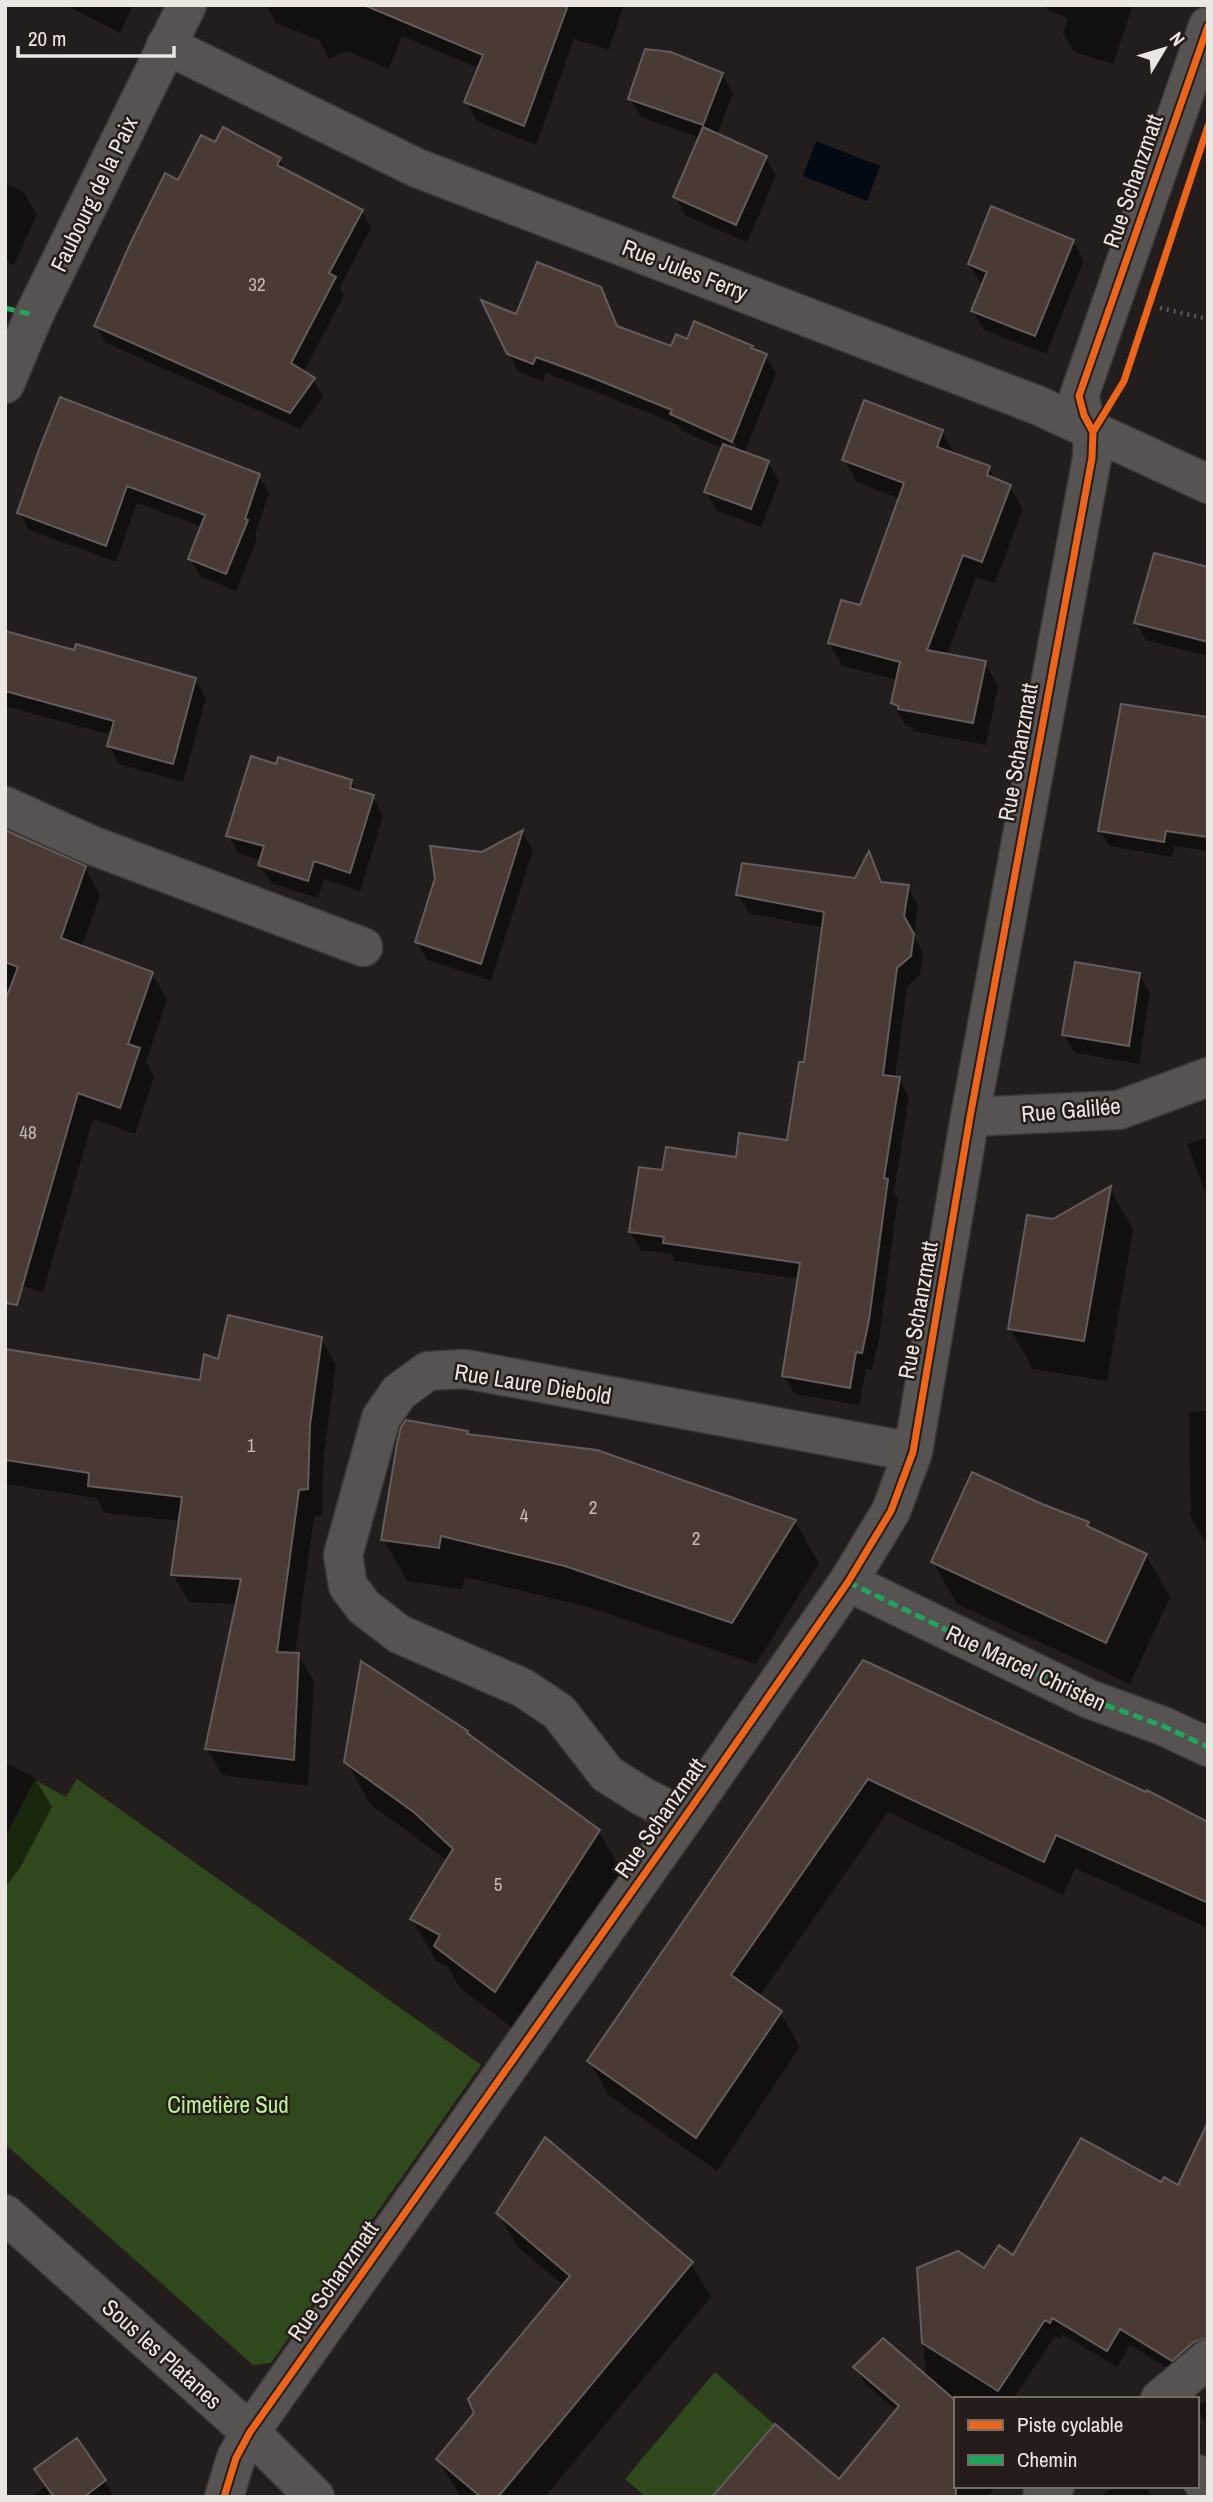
<svg xmlns="http://www.w3.org/2000/svg" width="1213" height="2502" font-family="'Archivo Narrow',sans-serif">
<rect width="100%" height="100%" fill="#231e1d"/>
<path fill="#30491c" d="M 77,1779 L 481,2065 L 271,2363 L 253,2365 L 5,2144 L 5,1837 L 35,1780 L 66,1797 Z
M 715,2372 L 774,2424 L 712,2497 L 646,2497 L 625,2479 Z"/>
<path fill="#030a14" d="M 816,141 L 880,166 L 867,201 L 803,176 Z"/>
<path fill="#0007" fill-rule="evenodd" d="M 65,5 L 133,5 L 120,33 Z
M 266,5 L 624,5 L 609,50 L 574,39 L 536,145 L 478,122 L 466,102 L 479,68 L 402,36 L 389,69 L 347,51 L 329,59 L 319,40 L 276,23 Z
M 1045,5 L 1133,5 L 1113,64 L 1074,52 L 1063,33 L 1068,18 L 1048,11 Z
M 722,74 L 733,93 L 717,135 L 765,157 L 776,176 L 747,242 L 686,216 L 675,197 L 700,138 L 641,117 L 630,98 Z
M 215,145 L 280,160 L 286,172 L 362,211 L 371,228 L 340,287 L 344,295 L 303,373 L 313,380 L 323,397 L 300,429 L 106,343 L 96,326 L 179,182 Z
M 5,183 L 24,192 L 37,215 L 14,265 L 5,261 Z
M 1073,242 L 1084,260 L 1046,354 L 984,330 L 973,311 L 984,284 L 980,282 L 969,264 Z
M 599,288 L 619,329 L 672,348 L 688,341 L 752,347 L 754,351 L 766,356 L 776,373 L 744,454 L 768,462 L 779,481 L 761,527 L 717,511 L 706,492 L 723,449 L 682,431 L 678,425 L 599,393 L 546,373 L 543,381 L 519,372 L 509,354 L 517,316 ZM 729,433 L 739,451 L 735,451 L 726,435 Z
M 61,399 L 259,476 L 269,493 L 255,535 L 257,539 L 236,591 L 200,576 L 190,559 L 203,527 L 137,503 L 116,562 L 29,530 L 19,512 Z
M 942,432 L 955,455 L 989,468 L 996,481 L 1009,486 L 1023,509 L 995,583 L 976,577 L 947,655 L 985,663 L 998,686 L 986,745 L 913,731 L 911,727 L 906,726 L 893,703 L 898,680 L 843,666 L 829,643 L 861,607 L 900,499 L 857,482 L 844,459 Z
M 1208,569 L 1208,656 L 1146,640 L 1136,623 Z
M 5,633 L 75,652 L 195,679 L 206,698 L 183,782 L 119,764 L 109,745 L 111,735 L 5,706 Z
M 351,781 L 357,792 L 373,797 L 383,816 L 360,891 L 324,879 L 318,898 L 271,883 L 260,865 L 261,860 L 239,854 L 228,835 Z
M 1208,793 L 1208,851 L 1174,846 L 1172,857 L 1109,846 L 1100,830 Z
M 5,832 L 85,868 L 100,895 L 82,947 L 152,973 L 167,1000 L 146,1062 L 154,1076 L 135,1134 L 93,1119 L 43,1292 L 5,1281 Z
M 522,832 L 533,850 L 491,981 L 427,960 L 417,942 L 483,854 Z
M 869,855 L 884,884 L 908,887 L 918,905 L 914,936 L 923,953 L 920,975 L 907,987 L 895,1078 L 899,1079 L 909,1097 L 894,1193 L 898,1199 L 879,1339 L 872,1370 L 866,1369 L 859,1405 L 795,1394 L 784,1376 L 799,1279 L 675,1261 L 672,1254 L 641,1250 L 630,1232 L 663,1172 L 737,1159 L 788,1142 L 805,1064 L 824,928 L 749,913 L 738,895 L 856,880 Z
M 1139,975 L 1150,993 L 1139,1064 L 1075,1053 L 1064,1035 Z
M 1208,1137 L 1208,1199 L 1187,1144 Z
M 1110,1189 L 1133,1229 L 1107,1381 L 1033,1369 L 1010,1329 L 1053,1221 Z
M 321,1338 L 336,1365 L 324,1453 L 322,1515 L 314,1517 L 295,1654 L 298,1655 L 314,1681 L 308,1786 L 222,1775 L 207,1748 L 237,1604 L 189,1602 L 173,1575 L 180,1521 L 105,1513 L 96,1498 L 5,1484 L 5,1351 L 202,1382 L 220,1361 Z
M 1208,1411 L 1208,1546 L 1191,1518 L 1189,1412 Z
M 467,1433 L 468,1436 L 596,1452 L 795,1522 L 819,1563 L 756,1664 L 591,1608 L 465,1577 L 462,1589 L 407,1581 L 383,1539 Z
M 1088,1523 L 1091,1530 L 1146,1555 L 1170,1597 L 1130,1684 L 957,1604 L 933,1562 Z
M 863,1662 L 1208,1833 L 1208,1928 L 1075,1868 L 1063,1895 L 888,1812 L 759,1997 L 780,2012 L 800,2047 L 717,2171 L 609,2095 L 589,2061 Z
M 467,1732 L 470,1738 L 599,1832 L 623,1873 L 519,2033 L 460,1988 L 448,1967 L 436,1961 L 412,1919 L 448,1861 L 370,1804 L 346,1761 Z
M 5,1763 L 35,1778 L 52,1807 L 20,1868 L 5,1887 Z
M 1208,2138 L 1208,2357 L 1182,2377 L 1130,2345 L 1117,2367 L 1062,2334 L 1060,2339 L 1055,2336 L 1013,2399 L 956,2399 L 956,2486 L 996,2486 L 987,2497 L 926,2497 L 897,2411 L 865,2384 L 856,2367 L 926,2378 L 918,2269 L 984,2271 L 1162,2184 L 1178,2187 Z
M 498,2213 L 691,2263 L 711,2297 L 545,2497 L 461,2497 L 438,2460 L 476,2413 L 564,2286 L 518,2247 Z
M 1208,2399 L 1208,2427 L 1197,2409 L 1197,2406 Z
M 36,2470 L 104,2480 L 114,2497 L 31,2497 L 46,2486 Z
M 1115,2486 L 1145,2486 L 1152,2497 L 1100,2497 Z"/>
<path fill="#493a34" stroke="#625d5c" stroke-width="2" d="M 364,5 L 568,5 L 524,126 L 464,102 L 483,55 Z
M 645,49 L 671,52 L 723,73 L 703,125 L 628,99 Z
M 223,127 L 281,158 L 277,165 L 363,210 L 329,273 L 336,277 L 291,363 L 315,378 L 290,413 L 94,326 L 130,244 L 165,173 L 178,180 L 201,135 L 215,142 Z
M 703,127 L 767,156 L 736,225 L 673,197 Z
M 991,206 L 1074,240 L 1035,336 L 971,311 L 987,272 L 968,264 Z
M 537,262 L 601,287 L 617,326 L 671,346 L 676,334 L 687,339 L 694,321 L 753,346 L 751,348 L 767,354 L 732,442 L 670,414 L 672,410 L 588,376 L 536,357 L 533,364 L 507,354 L 481,300 L 516,314 Z
M 60,397 L 260,474 L 245,519 L 248,520 L 226,574 L 188,559 L 205,515 L 127,486 L 106,546 L 17,513 L 40,447 Z
M 864,400 L 943,430 L 937,447 L 990,466 L 987,475 L 1011,485 L 982,562 L 963,555 L 927,650 L 986,661 L 973,723 L 898,709 L 898,706 L 891,703 L 900,662 L 828,643 L 841,600 L 860,605 L 904,483 L 842,460 Z
M 723,444 L 769,461 L 751,509 L 704,492 Z
M 1154,553 L 1208,567 L 1208,642 L 1134,623 Z
M 5,631 L 74,650 L 76,644 L 196,678 L 173,764 L 107,746 L 114,721 L 5,691 Z
M 1121,704 L 1208,717 L 1208,837 L 1166,831 L 1164,842 L 1098,831 Z
M 251,756 L 276,764 L 278,757 L 352,780 L 350,788 L 374,795 L 350,873 L 314,861 L 308,881 L 258,865 L 264,846 L 226,836 Z
M 5,830 L 86,866 L 61,938 L 153,972 L 128,1044 L 140,1048 L 120,1108 L 78,1093 L 17,1305 L 5,1303 L 5,1001 L 18,967 L 5,962 Z
M 523,830 L 481,964 L 415,942 L 435,878 L 430,846 L 482,852 Z
M 869,851 L 881,882 L 909,885 L 904,916 L 914,934 L 911,956 L 897,968 L 883,1075 L 900,1077 L 884,1178 L 888,1179 L 869,1320 L 862,1353 L 856,1352 L 850,1388 L 782,1376 L 800,1263 L 663,1243 L 664,1237 L 629,1232 L 639,1167 L 662,1170 L 666,1147 L 736,1157 L 739,1133 L 787,1140 L 799,1062 L 804,1062 L 824,912 L 736,895 L 742,863 L 855,878 Z
M 1075,962 L 1140,973 L 1129,1046 L 1062,1035 Z
M 1111,1186 L 1084,1341 L 1008,1329 L 1027,1215 L 1053,1219 Z
M 228,1315 L 322,1337 L 310,1425 L 308,1489 L 299,1490 L 277,1652 L 299,1653 L 294,1760 L 205,1749 L 241,1579 L 171,1575 L 182,1497 L 88,1486 L 89,1473 L 5,1460 L 5,1349 L 200,1380 L 204,1354 L 218,1359 Z
M 406,1420 L 468,1431 L 467,1434 L 597,1450 L 796,1520 L 732,1623 L 565,1566 L 441,1536 L 439,1548 L 381,1540 L 397,1444 L 401,1427 Z
M 972,1472 L 1042,1504 L 1089,1522 L 1087,1526 L 1147,1554 L 1106,1643 L 931,1562 Z
M 863,1660 L 1146,1792 L 1147,1790 L 1208,1822 L 1208,1903 L 1056,1835 L 1044,1862 L 868,1779 L 731,1975 L 782,2011 L 696,2138 L 587,2061 Z
M 361,1661 L 468,1731 L 467,1733 L 600,1830 L 495,1992 L 434,1946 L 440,1935 L 410,1919 L 453,1849 L 415,1813 L 344,1762 Z
M 1208,2122 L 1208,2338 L 1194,2342 L 1172,2361 L 1120,2329 L 1107,2351 L 1052,2318 L 1050,2323 L 1045,2320 L 998,2391 L 922,2343 L 917,2268 L 958,2251 L 984,2268 L 999,2245 L 1013,2255 L 1081,2138 L 1161,2182 L 1164,2177 L 1178,2185 Z
M 545,2137 L 693,2262 L 498,2497 L 481,2497 L 436,2459 L 474,2413 L 468,2399 L 570,2276 L 496,2213 Z
M 883,2338 L 956,2401 L 956,2497 L 712,2497 L 775,2424 L 839,2479 L 899,2406 L 853,2367 Z
M 77,2438 L 106,2480 L 84,2497 L 54,2497 L 34,2469 Z"/>
<g fill="none" stroke-linecap="round" stroke-linejoin="round">
<g stroke="#3d3837" stroke-width="41">
<path id="minor" d="M 166,45 L 417,168 L 1037,405 L 1208,484
M 5,384 L 34,315 L 187,5
M 5,806 L 91,845 L 363,947
M 970,1117 L 1119,1110 L 1208,1077
M 848,1582 L 1089,1699 L 1163,1726 L 1208,1747
M 684,1818 L 642,1796 L 607,1774 L 559,1712 L 523,1688 L 399,1634 L 364,1607 L 348,1586 L 343,1555 L 381,1418 L 399,1392 L 428,1371 L 465,1369 L 913,1452
M 5,2214 L 250,2432 L 315,2497
M 1160,2399 L 1208,2359
M 1197,2474 L 1208,2489
M 224,2497 L 236,2458 L 250,2432 L 684,1818 L 848,1582 L 891,1511 L 913,1452 L 970,1117 L 1092,458 L 1093,432 L 1084,415 L 1079,396 L 1208,26
M 1042,2497 L 1055,2486"/>
</g>
<path stroke="#5c5957" stroke-width="4.5" stroke-dasharray="2 5" stroke-linecap="butt" d="M 1160,308 L 1208,319"/>
<use href="#minor" stroke="#565352" stroke-width="38"/>
<path stroke="#20a55d" stroke-width="5" stroke-dasharray="10 5" stroke-linecap="butt" d="M 5,308 L 34,315
M 848,1582 L 1089,1699 L 1163,1726 L 1208,1747"/>
<g stroke="#261d1a" stroke-width="11">
<path id="cycleway" d="M 1093,432 L 1124,381 L 1208,126
M 224,2497 L 236,2458 L 250,2432 L 684,1818 L 848,1582 L 891,1511 L 913,1452 L 970,1117 L 1092,458 L 1093,432 L 1084,415 L 1079,396 L 1208,26"/>
</g>
<use href="#cycleway" stroke="#eb651d" stroke-width="7"/>
</g>
<g text-anchor="middle" stroke-width="5" stroke-linejoin="round" paint-order="stroke">
<g font-size="19" fill="#c3bbb7">
<text x="257" y="291">32</text>
<text x="28" y="1139">48</text>
<text x="251" y="1452">1</text>
<text x="593" y="1514">2</text>
<text x="524" y="1522">4</text>
<text x="696" y="1545">2</text>
<text x="498" y="1891">5</text>
</g>
<g font-size="23" fill="#ece6e3" stroke="#261d1a">
<text transform="translate(1133 181) rotate(-71)" y="8">Rue Schanzmatt</text>
<text transform="translate(94 194) rotate(-64)" y="8">Faubourg de la Paix</text>
<text transform="translate(685 270) rotate(21)" y="8">Rue Jules Ferry</text>
<text transform="translate(1018 752) rotate(-80)" y="8">Rue Schanzmatt</text>
<text transform="translate(1071 1110) rotate(-5)" y="8">Rue Galilée</text>
<text transform="translate(918 1310) rotate(-80)" y="8">Rue Schanzmatt</text>
<text transform="translate(533 1384) rotate(9)" y="8">Rue Laure Diebold</text>
<text transform="translate(1026 1668) rotate(25)" y="8">Rue Marcel Christen</text>
<text transform="translate(660 1818) rotate(-55)" y="8">Rue Schanzmatt</text>
<text transform="translate(333 2281) rotate(-55)" y="8">Rue Schanzmatt</text>
<text transform="translate(162 2354) rotate(42)" y="8">Sous les Platanes</text>
</g>
<g font-size="23" fill="#bbf298" stroke="#261d1a">
<text x="228" y="2113">Cimetière Sud</text>
</g>
</g>
<rect width="1213" height="2502" fill="none" stroke="#ece6e3" stroke-width="14"/>
<rect x="954" y="2397" width="245" height="91" fill="#261d1a" stroke="#756d6a" stroke-width="2"/>
<rect x="968" y="2420" width="35" height="10" fill="#eb651d" stroke="#756d6a" stroke-width="2"/>
<text x="1017" y="2432" font-size="21" fill="#ece6e3">Piste cyclable</text>
<rect x="968" y="2455" width="35" height="10" fill="#20a55d" stroke="#756d6a" stroke-width="2"/>
<text x="1017" y="2467" font-size="21" fill="#ece6e3">Chemin</text>
<g transform="translate(1164 49) rotate(52)" stroke="#261d1a" stroke-width="5" paint-order="stroke">
<path d="M0-5L12 26L0 18L-12 26Z" fill="#ece6e3"/>
<text y="-10" font-size="19" font-weight="bold" text-anchor="middle" fill="#ece6e3">N</text>
</g>
<path d="M18 46v10h156v-10" fill="none" stroke="#ece6e3" stroke-width="3.5"/>
<text x="28" y="46" font-size="21" fill="#ece6e3" stroke="#261d1a" stroke-width="5" paint-order="stroke">20 m</text>
</svg>
